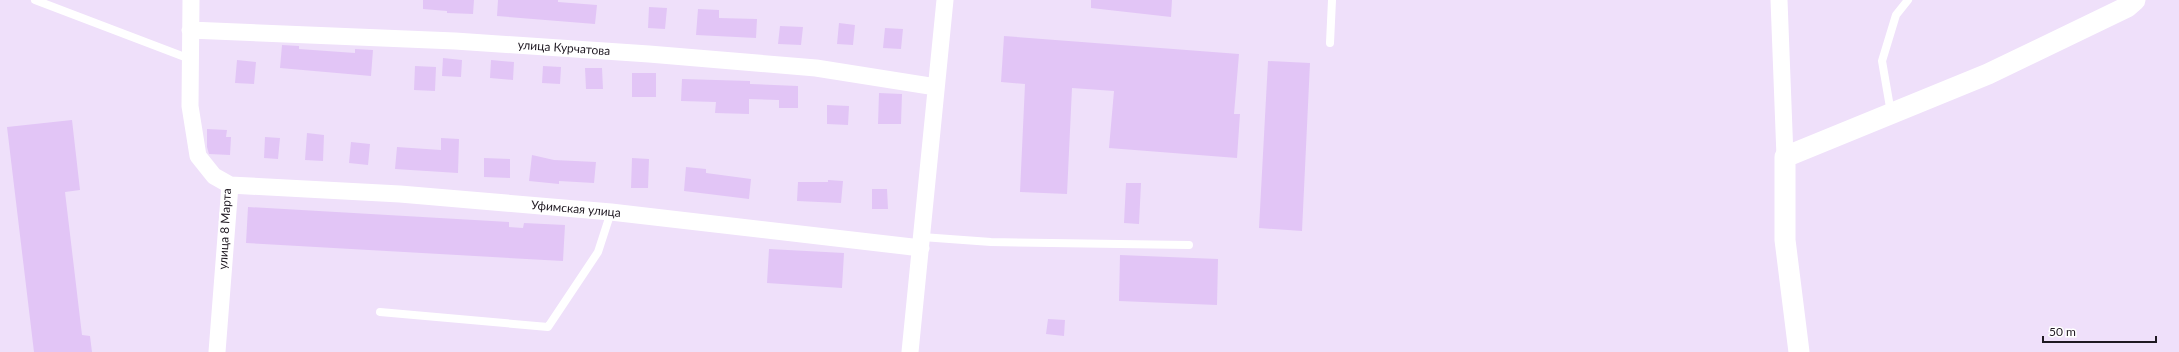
<svg xmlns="http://www.w3.org/2000/svg" width="2179" height="352" font-family="Lato,sans-serif">
<rect width="100%" height="100%" fill="#efe0fa"/>
<path fill="#e2c5f6" d="M 423,0 L 474,0 L 473,14 L 447,13 L 447,11 L 423,9 Z
M 498,0 L 558,0 L 558,2 L 597,5 L 595,24 L 497,16 Z
M 1091,0 L 1172,0 L 1171,17 L 1091,8 Z
M 649,7 L 667,8 L 665,29 L 648,28 Z
M 698,9 L 719,10 L 719,18 L 757,19 L 756,38 L 696,35 Z
M 839,23 L 855,25 L 853,45 L 837,44 Z
M 780,26 L 803,27 L 801,45 L 778,44 Z
M 885,28 L 903,29 L 901,49 L 883,48 Z
M 1004,36 L 1239,54 L 1234,114 L 1240,114 L 1237,158 L 1109,148 L 1114,91 L 1072,88 L 1067,194 L 1020,192 L 1025,84 L 1001,82 Z
M 282,45 L 299,46 L 299,49 L 355,53 L 355,49 L 373,50 L 371,76 L 280,68 Z
M 443,58 L 462,60 L 461,77 L 442,76 Z
M 237,60 L 256,62 L 254,84 L 235,83 Z
M 491,60 L 514,62 L 513,80 L 490,78 Z
M 1268,61 L 1310,63 L 1302,231 L 1259,228 Z
M 415,66 L 436,67 L 435,91 L 414,90 Z
M 543,66 L 561,67 L 560,84 L 542,83 Z
M 585,68 L 602,68 L 603,89 L 586,89 Z
M 632,73 L 656,73 L 656,97 L 632,97 Z
M 682,79 L 750,81 L 750,84 L 798,86 L 798,108 L 779,108 L 779,100 L 749,99 L 749,114 L 715,113 L 716,102 L 681,101 Z
M 879,93 L 902,94 L 901,124 L 878,124 Z
M 827,105 L 849,106 L 848,125 L 827,124 Z
M 72,120 L 80,190 L 65,192 L 82,335 L 90,336 L 92,352 L 34,352 L 7,127 Z
M 207,129 L 227,130 L 226,137 L 231,137 L 230,155 L 209,154 L 207,147 Z
M 307,133 L 324,135 L 323,161 L 305,160 Z
M 265,137 L 280,138 L 278,159 L 264,158 Z
M 441,138 L 459,139 L 458,173 L 395,169 L 397,147 L 441,150 Z
M 351,142 L 370,144 L 368,165 L 349,163 Z
M 532,155 L 554,160 L 596,162 L 594,183 L 559,181 L 559,184 L 529,181 Z
M 484,158 L 510,159 L 510,178 L 484,177 Z
M 632,158 L 649,159 L 648,188 L 631,188 Z
M 686,167 L 706,169 L 706,173 L 751,179 L 749,199 L 684,191 Z
M 828,180 L 843,181 L 841,203 L 797,201 L 798,182 L 828,182 Z
M 1126,183 L 1141,183 L 1139,224 L 1124,223 Z
M 872,189 L 887,189 L 888,209 L 872,209 Z
M 248,207 L 509,222 L 509,227 L 523,228 L 524,223 L 565,225 L 563,261 L 246,243 Z
M 769,249 L 844,253 L 842,288 L 767,283 Z
M 1120,255 L 1218,259 L 1217,305 L 1119,301 Z
M 1048,319 L 1065,320 L 1064,336 L 1046,334 Z"/>
<g fill="none" stroke-linecap="round" stroke-linejoin="round">
<path stroke="#fff" stroke-width="8" d="M 35,0 L 190,59
M 1330,43 L 1332,0
M 1891,113 L 1882,61 L 1896,15 L 1908,0
M 922,237 L 991,242 L 1189,245
M 380,312 L 548,327 L 598,252 L 611,212"/>
<path stroke="#fff" stroke-width="17" d="M 191,0 L 190,106 L 198,156 L 214,176 L 230,185 L 217,352
M 1779,0 L 1785,157
M 190,30 L 455,41 L 649,54 L 816,68 L 936,87
M 230,185 L 400,194 L 611,212 L 921,248
M 910,352 L 945,0"/>
<path stroke="#fff" stroke-width="21" d="M 1799,352 L 1785,240 L 1785,157 L 1988,74 L 2127,7 L 2135,0"/>
</g>
<g text-anchor="middle" stroke-width="4" stroke-linejoin="round" paint-order="stroke">
<g font-size="12" fill="#1f1922" stroke="#fff">
<text transform="translate(564 48) rotate(4)" y="4">улица Курчатова</text>
<text transform="translate(576 209) rotate(5)" y="4">Уфимская улица</text>
<text transform="translate(225 229) rotate(-87)" y="4">улица 8 Марта</text>
</g>
</g>
<path d="M2043 336v6h113v-6" fill="none" stroke="#1f1922" stroke-width="2"/>
<text x="2049" y="336" font-size="12" fill="#1f1922" stroke="#ffffff" stroke-width="3" paint-order="stroke">50 m</text>
</svg>
